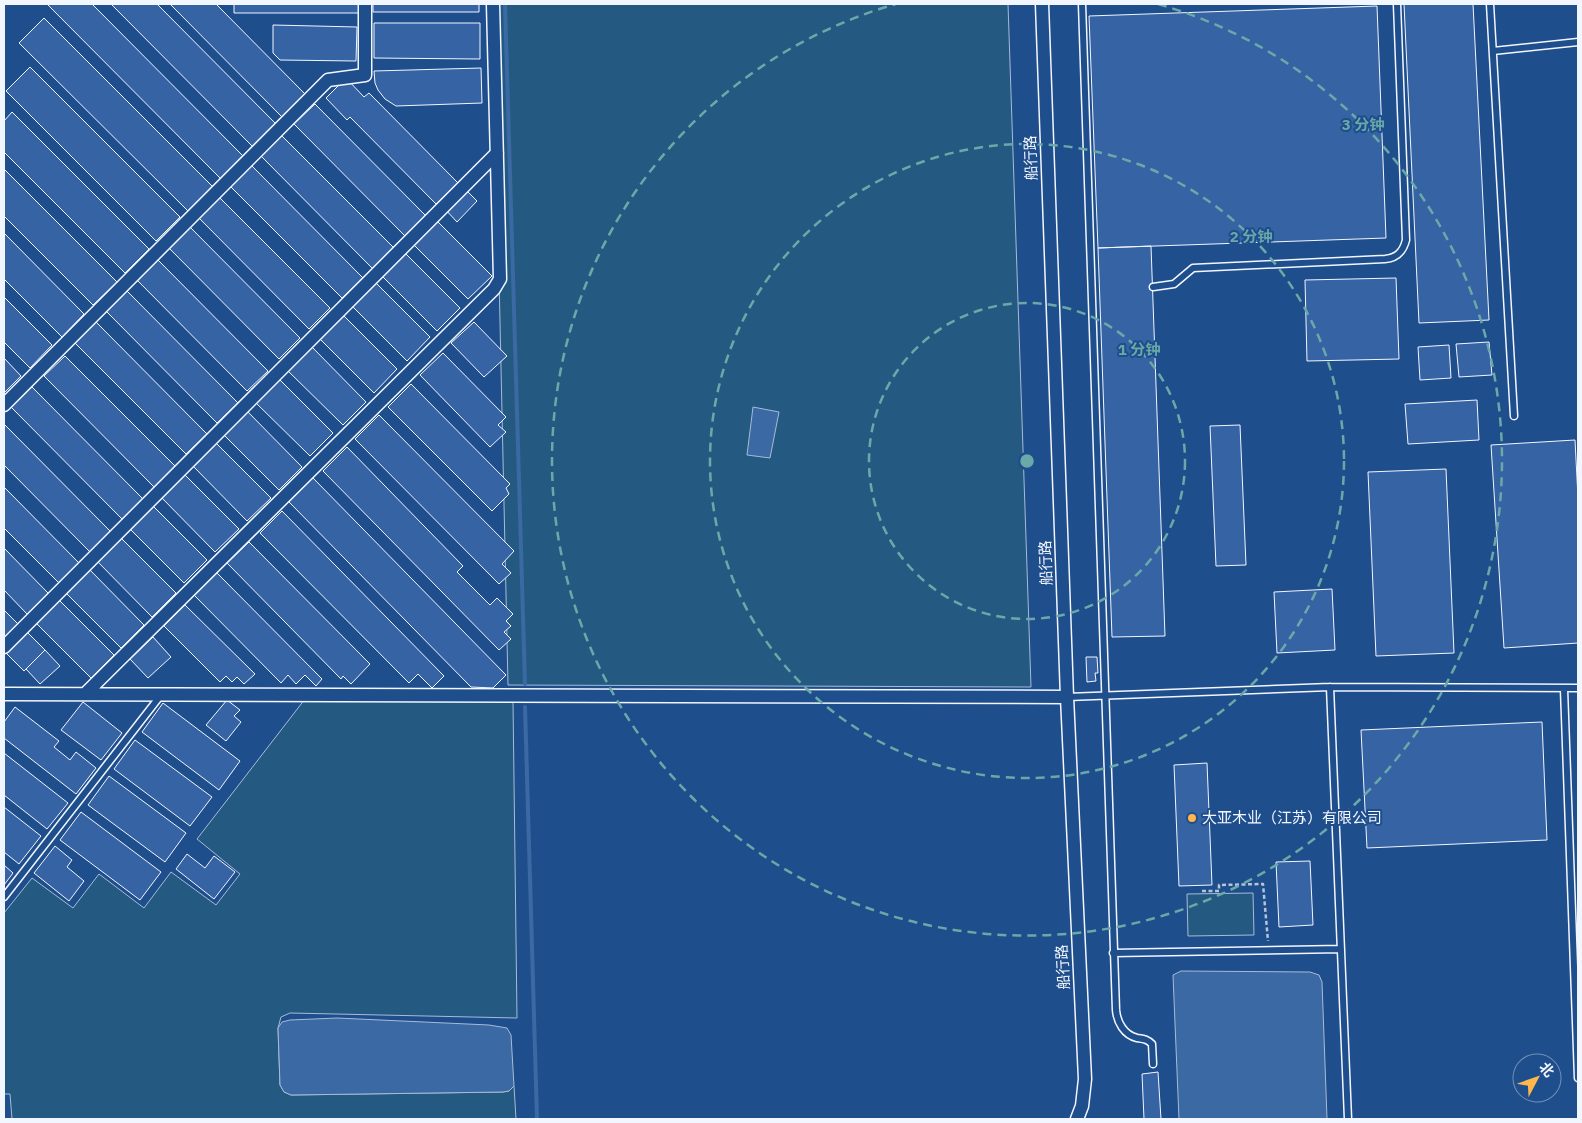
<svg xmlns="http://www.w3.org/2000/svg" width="1582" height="1123" font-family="'IBM Plex Sans','Noto Sans SC',sans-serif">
<rect width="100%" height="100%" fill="#1f4e8c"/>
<path fill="#245a82" stroke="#a8bbd7" d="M 493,4 L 1008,4 L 1031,687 L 508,685 Z
M 305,699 L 513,701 L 517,1018 L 290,1013 L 281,1017 L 278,1028 L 280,1085 L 284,1092 L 291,1095 L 503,1092 L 509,1091 L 514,1086 L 516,1119 L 12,1119 L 10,1094 L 4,1094 L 4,913 L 32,878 L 73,908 L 99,874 L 144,908 L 171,872 L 216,905 L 240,874 L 197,839 Z
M 1253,893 L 1254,935 L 1188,936 L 1187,894 Z"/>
<path fill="#3b69a3" stroke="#a8bbd7" d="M 753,407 L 779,412 L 770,458 L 747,455 Z
M 1181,971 L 1310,972 L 1319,975 L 1322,982 L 1327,1119 L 1179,1119 L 1173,975 Z
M 337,1018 L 489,1025 L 507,1028 L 511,1035 L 514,1086 L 509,1091 L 503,1092 L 291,1095 L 284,1092 L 280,1085 L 278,1028 L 282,1022 L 290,1020 Z"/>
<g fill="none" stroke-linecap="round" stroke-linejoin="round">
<path stroke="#3b69a3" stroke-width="4" d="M 505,4 L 525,684
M 525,707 L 537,1119"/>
</g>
<path fill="#3563a3" stroke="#f2f6ff" d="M 47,4 L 92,4 L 243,156 L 221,179 Z
M 111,4 L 157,4 L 276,124 L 253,147 Z
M 170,4 L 216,4 L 305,94 L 282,117 Z
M 234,4 L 361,4 L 361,13 L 234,13 Z
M 373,4 L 479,4 L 479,12 L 373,12 Z
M 1404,4 L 1473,4 L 1489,320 L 1419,323 Z
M 1377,6 L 1386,238 L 1098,248 L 1089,16 Z
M 44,18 L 213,187 L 188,211 L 19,43 Z
M 374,23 L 480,23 L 480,59 L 374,58 Z
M 273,25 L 357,27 L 356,61 L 280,60 L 273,53 Z
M 30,67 L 180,217 L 156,241 L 6,91 Z
M 481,68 L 482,103 L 396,106 L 385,99 L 378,90 L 375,83 L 374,71 Z
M 346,78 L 364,97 L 369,93 L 458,183 L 436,204 L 350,117 L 347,120 L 326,98 Z
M 315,104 L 427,217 L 406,237 L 294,124 Z
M 12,112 L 149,249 L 125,273 L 4,152 L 4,121 Z
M 282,136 L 394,248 L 373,269 L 261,156 Z
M 251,165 L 363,278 L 342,298 L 230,186 Z
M 4,169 L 117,282 L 93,305 L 4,216 Z
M 464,188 L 477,201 L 457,222 L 444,208 Z
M 218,196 L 330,308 L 309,329 L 197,216 Z
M 435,219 L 492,276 L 468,299 L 411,242 Z
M 188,225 L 300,338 L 279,359 L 167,246 Z
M 4,233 L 84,314 L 62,337 L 4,279 Z
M 1151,246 L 1165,636 L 1112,637 L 1098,248 Z
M 403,251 L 460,308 L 437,331 L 380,274 Z
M 156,258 L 268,371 L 247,391 L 136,279 Z
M 1396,278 L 1399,359 L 1307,361 L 1305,280 Z
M 373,280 L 430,337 L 407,361 L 350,304 Z
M 126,290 L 238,403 L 217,423 L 106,311 Z
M 4,297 L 52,345 L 30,368 L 4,342 Z
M 340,312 L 397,369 L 374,393 L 317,336 Z
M 95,321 L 207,434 L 186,454 L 74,342 Z
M 474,322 L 507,356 L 484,377 L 451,343 Z
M 1489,342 L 1492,375 L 1459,377 L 1456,344 Z
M 310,345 L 366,402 L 343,425 L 286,369 Z
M 1449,345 L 1451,378 L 1420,380 L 1418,347 Z
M 443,353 L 506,417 L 498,425 L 506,432 L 490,447 L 420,375 Z
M 65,356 L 177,468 L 156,489 L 44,376 Z
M 4,358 L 21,376 L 4,393 Z
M 276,376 L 333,433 L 310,456 L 253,400 Z
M 411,384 L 510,484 L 506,488 L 509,494 L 492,511 L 388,407 Z
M 32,387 L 144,500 L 123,520 L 11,407 Z
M 1477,400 L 1479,440 L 1408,444 L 1405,404 Z
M 246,410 L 302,467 L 279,490 L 222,433 Z
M 379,415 L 514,551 L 502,564 L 511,573 L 499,584 L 355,439 Z
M 4,424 L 111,532 L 91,553 L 4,465 Z
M 1240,425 L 1246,565 L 1216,566 L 1210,426 Z
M 1575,440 L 1578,498 L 1578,643 L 1504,648 L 1491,445 Z
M 214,441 L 271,498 L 247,521 L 191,464 Z
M 347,447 L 463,566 L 457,572 L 490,605 L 497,598 L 513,614 L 506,621 L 511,626 L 504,632 L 511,639 L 499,650 L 323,471 Z
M 1446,469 L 1454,653 L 1376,656 L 1368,472 Z
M 182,472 L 239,529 L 215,552 L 159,495 Z
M 313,478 L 506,675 L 493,688 L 471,687 L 289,502 Z
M 4,487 L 79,563 L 59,583 L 4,528 Z
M 150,503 L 207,560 L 184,583 L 127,526 Z
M 282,511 L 444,676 L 432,688 L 418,674 L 409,683 L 260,533 Z
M 119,536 L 176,593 L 152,617 L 96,560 Z
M 249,542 L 370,664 L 351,684 L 343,676 L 341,679 L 227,563 Z
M 4,548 L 48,593 L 27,614 L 4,590 Z
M 88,568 L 144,625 L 121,648 L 64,591 Z
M 217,573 L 322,679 L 316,686 L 305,675 L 296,684 L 288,675 L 281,683 L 194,595 Z
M 1332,589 L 1335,650 L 1277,653 L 1274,592 Z
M 57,598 L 114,655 L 91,678 L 34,621 Z
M 185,605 L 255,674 L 244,684 L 237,677 L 232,682 L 226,676 L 220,682 L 164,626 Z
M 4,610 L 18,624 L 4,638 Z
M 27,632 L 45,650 L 24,671 L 6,653 Z
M 153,637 L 171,657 L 148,678 L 130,659 Z
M 45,650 L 60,666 L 40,684 L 26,669 Z
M 1086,657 L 1097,657 L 1098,673 L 1095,673 L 1096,681 L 1087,682 Z
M 227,700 L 240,710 L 234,716 L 241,722 L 226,741 L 206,725 Z
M 83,702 L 122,733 L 101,760 L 61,730 Z
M 163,703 L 240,761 L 219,790 L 142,732 Z
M 15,707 L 59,741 L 54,747 L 70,760 L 76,752 L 96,768 L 76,794 L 4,738 L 4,722 Z
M 1542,722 L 1547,840 L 1367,848 L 1361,730 Z
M 135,740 L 212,797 L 190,826 L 114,769 Z
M 4,753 L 68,803 L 47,829 L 4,795 Z
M 1207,763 L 1212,885 L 1179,886 L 1174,765 Z
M 109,776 L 186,833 L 165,862 L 88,805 Z
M 4,807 L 41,836 L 19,864 L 4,852 Z
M 81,812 L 161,872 L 140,900 L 60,840 Z
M 55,846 L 72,860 L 67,867 L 84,881 L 69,901 L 34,873 Z
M 187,854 L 205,868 L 214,856 L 235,872 L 214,899 L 176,869 Z
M 1310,861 L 1313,925 L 1279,927 L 1276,862 Z
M 4,865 L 13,873 L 4,885 Z
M 1158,1072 L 1161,1119 L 1144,1119 L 1142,1074 Z"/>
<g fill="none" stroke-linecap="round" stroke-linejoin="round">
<g stroke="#f2f6ff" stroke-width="9">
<path id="lane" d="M 1082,4 L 1116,1010 C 1117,1022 1124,1035 1137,1038 C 1144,1039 1147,1039 1152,1044 L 1153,1064
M 1490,4 L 1514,416
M 1493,51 L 1578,42
M 1153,287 L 1174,284 L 1193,268 L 1385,259 C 1397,258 1403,252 1406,240 L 1397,4
M 1330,687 L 1348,1119
M 1564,689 L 1578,1078
M 1067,697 L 1330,687 L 1578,688
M 4,897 L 161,695
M 1113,953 L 1341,949"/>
</g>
<g stroke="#f2f6ff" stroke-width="15">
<path id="street" d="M 1042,4 L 1067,697 L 1085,1079 L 1082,1106 L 1077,1119
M 4,405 L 328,80 L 365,75 L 365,4
M 4,647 L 497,153
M 4,694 L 1067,697
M 85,694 L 494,289 L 500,279 L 493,4"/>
</g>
<path stroke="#b3c4dc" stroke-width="2.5" stroke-dasharray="4 2.5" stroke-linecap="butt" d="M 1202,891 L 1219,891 L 1219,885 L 1263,884 L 1268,941"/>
<use href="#lane" stroke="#1f4e8c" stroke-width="6"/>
<use href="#street" stroke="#1f4e8c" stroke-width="12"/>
</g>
<g fill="none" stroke="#6aa9a8" stroke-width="2.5" stroke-dasharray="9 6">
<circle cx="1027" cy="461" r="158"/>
<circle cx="1027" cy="461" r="317"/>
<path d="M1158 4A475 475 0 1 1 896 4"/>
</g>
<circle fill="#ffb74d" stroke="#1f4e8c" stroke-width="2" cx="1192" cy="818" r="5"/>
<g text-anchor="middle" stroke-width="4" stroke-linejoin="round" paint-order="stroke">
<g font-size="15" fill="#f2f6ff" stroke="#1f4e8c">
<text transform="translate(1031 158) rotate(-92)" y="5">船行路</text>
<text transform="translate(1046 563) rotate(-92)" y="5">船行路</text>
<text transform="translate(1063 967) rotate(-93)" y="5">船行路</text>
</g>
<g font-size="15" fill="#f2f6ff" stroke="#1f4e8c" text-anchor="start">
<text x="1202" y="823">大亚木业（江苏）有限公司</text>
</g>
</g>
<circle cx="1027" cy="461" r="8" fill="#6aa9a8" stroke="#1f4e8c" stroke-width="2.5"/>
<g font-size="15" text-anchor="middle" font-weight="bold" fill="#6aa9a8" stroke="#1f4e8c" stroke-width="4" stroke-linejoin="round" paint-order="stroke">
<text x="1363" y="130">3 分钟</text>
<text x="1251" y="242">2 分钟</text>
<text x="1139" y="355">1 分钟</text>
</g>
<rect width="1582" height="1123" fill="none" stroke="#f2f6ff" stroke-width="10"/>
<g transform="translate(1537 1078) rotate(49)"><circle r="24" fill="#1f4e8c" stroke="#7391ba"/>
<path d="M0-4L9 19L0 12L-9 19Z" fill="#ffb74d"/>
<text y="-8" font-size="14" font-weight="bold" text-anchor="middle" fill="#f2f6ff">北</text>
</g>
</svg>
